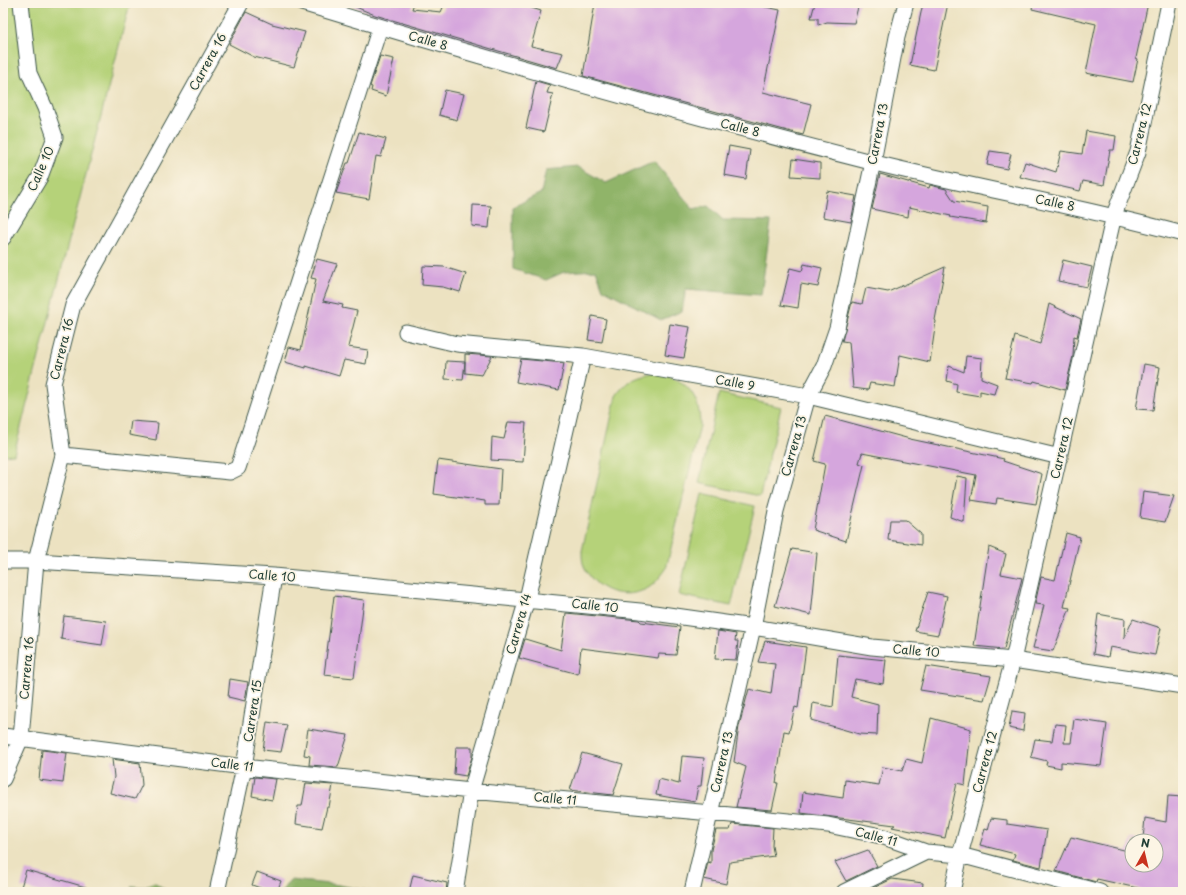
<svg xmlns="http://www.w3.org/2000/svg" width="1186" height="895" font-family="'Playpen Sans',sans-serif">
<rect width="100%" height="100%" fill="#fcf5e5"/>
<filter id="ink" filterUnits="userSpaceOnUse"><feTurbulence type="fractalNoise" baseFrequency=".025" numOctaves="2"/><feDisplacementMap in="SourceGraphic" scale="8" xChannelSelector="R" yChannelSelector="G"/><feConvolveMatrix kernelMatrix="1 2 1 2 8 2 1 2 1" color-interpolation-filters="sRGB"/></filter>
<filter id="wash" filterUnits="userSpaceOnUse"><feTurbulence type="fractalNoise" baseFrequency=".012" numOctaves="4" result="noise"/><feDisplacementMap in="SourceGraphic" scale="16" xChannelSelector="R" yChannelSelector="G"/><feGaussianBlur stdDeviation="0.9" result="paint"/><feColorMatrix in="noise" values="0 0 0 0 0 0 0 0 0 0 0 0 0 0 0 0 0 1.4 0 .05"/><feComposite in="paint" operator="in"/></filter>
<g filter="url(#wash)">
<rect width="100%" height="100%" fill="#ece2c1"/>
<path fill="#b5d279" stroke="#6a8856" d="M 3,3 L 130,3 L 14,454 L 3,455 Z
M 657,372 C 687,380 700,394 700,426 L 666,569 C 661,576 653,587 644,590 C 621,600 594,590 584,566 C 582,562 582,556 582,551 L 616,396 C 628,378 637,376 657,372 Z
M 719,393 L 781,407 L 760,496 L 699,483 Z
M 702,494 L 755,506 L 731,606 L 679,595 Z"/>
<path fill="#90b469" stroke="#58784e" d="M 654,161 L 693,209 L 708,206 L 723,220 L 771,221 L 761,295 L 686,289 L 682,311 L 661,320 L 603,289 L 596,270 L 564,272 L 546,280 L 513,269 L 513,207 L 541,193 L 546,170 L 578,167 L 606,183 Z
M 290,880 L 339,885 L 374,892 L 281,892 Z
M 154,882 L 169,892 L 131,892 L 132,886 L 145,887 Z"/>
<g id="blocks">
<path fill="#d5a6dd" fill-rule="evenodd" d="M 346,3 L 414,3 L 412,9 L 441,12 L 445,3 L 516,3 L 541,11 L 531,46 L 563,53 L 557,68 L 375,15 Z
M 595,3 L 747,3 L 780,10 L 763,92 L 811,104 L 803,135 L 583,76 Z
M 815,3 L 859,3 L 854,23 L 827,22 L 818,25 L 818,18 L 811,18 Z
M 923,3 L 948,3 L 934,70 L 910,65 Z
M 1033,3 L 1148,3 L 1136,58 L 1138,59 L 1133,82 L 1086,73 L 1096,24 L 1032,9 Z
M 246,12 L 272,24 L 305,32 L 294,67 L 254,57 L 229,44 Z
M 380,56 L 394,59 L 386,96 L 371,91 L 372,87 L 370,86 Z
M 536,81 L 550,85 L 547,93 L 553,94 L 544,132 L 526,128 Z
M 445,90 L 464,94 L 457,120 L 439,115 Z
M 1086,131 L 1116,136 L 1114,150 L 1110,150 L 1104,185 L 1083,181 L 1080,191 L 1020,177 L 1025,162 L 1056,172 L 1061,151 L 1082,154 Z
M 359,132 L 386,139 L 381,157 L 376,156 L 369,199 L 336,193 L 347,163 L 349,163 Z
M 729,146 L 750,150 L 746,179 L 724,175 Z
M 990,151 L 1011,154 L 1007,169 L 987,165 Z
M 793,159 L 820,163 L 820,178 L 791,176 Z
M 880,174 L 929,188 L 930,185 L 946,189 L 954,201 L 988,207 L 986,223 L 950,217 L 951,216 L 909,207 L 908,217 L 872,209 Z
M 827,191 L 856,196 L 851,222 L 823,217 Z
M 473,205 L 491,206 L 489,228 L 472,226 Z
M 317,259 L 337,264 L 323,301 L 343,305 L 342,308 L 357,311 L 348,347 L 368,350 L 366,364 L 344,360 L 339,376 L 306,366 L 306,368 L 285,362 L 289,347 L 301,350 L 316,279 L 311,278 Z
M 1063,260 L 1092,267 L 1087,287 L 1058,281 Z
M 804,264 L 822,268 L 818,287 L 801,284 L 798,308 L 781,305 L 790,268 L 802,271 Z
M 423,266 L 444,267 L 466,274 L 460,292 L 443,287 L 422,285 Z
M 945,267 L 935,320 L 936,321 L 930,362 L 900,355 L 895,387 L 870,383 L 868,390 L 853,388 L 849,342 L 842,341 L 852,302 L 862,304 L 866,288 L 888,292 Z
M 1049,304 L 1081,319 L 1077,337 L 1074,336 L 1073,356 L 1065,390 L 1034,381 L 1033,383 L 1005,378 L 1015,336 L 1040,344 Z
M 592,316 L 606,319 L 602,342 L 588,340 Z
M 670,324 L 690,327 L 684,358 L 665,355 Z
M 465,354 L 492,356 L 482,375 L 465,373 Z
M 966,356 L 982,358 L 981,378 L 997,384 L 994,394 L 980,391 L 980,396 L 956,392 L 957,384 L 947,381 L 949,366 L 964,372 Z
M 521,359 L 564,363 L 559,390 L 516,382 Z
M 446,361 L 465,362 L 463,380 L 445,379 Z
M 1144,364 L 1160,367 L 1153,410 L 1136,409 Z
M 825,416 L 910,439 L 1004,459 L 1003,461 L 1042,474 L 1036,504 L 997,498 L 996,504 L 971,500 L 976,475 L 862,453 L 859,463 L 864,465 L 846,541 L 813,530 L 825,464 L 814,461 Z
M 131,421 L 158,423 L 156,440 L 129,435 Z
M 508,422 L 526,423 L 523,462 L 491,460 L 492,437 L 504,439 Z
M 438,460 L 501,469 L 499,505 L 485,505 L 485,501 L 434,494 Z
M 957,476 L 967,478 L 964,522 L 950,517 Z
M 1143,492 L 1174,496 L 1165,522 L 1140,518 Z
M 890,520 L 905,520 L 921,534 L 921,545 L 888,540 Z
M 1066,533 L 1080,537 L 1064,607 L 1070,608 L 1053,651 L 1033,648 L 1044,605 L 1035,604 L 1041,577 L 1055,580 Z
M 989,547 L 1006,554 L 1001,574 L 1022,578 L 1004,649 L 974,646 Z
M 792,549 L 817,553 L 811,615 L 775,606 Z
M 928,592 L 947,596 L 938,635 L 915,631 Z
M 334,596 L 364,600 L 354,678 L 324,675 Z
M 566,613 L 639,620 L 641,622 L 680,627 L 676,655 L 659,654 L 658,658 L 581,648 L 578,674 L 519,658 L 525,639 L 561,650 Z
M 1098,614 L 1125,619 L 1124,639 L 1133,619 L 1161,628 L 1155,655 L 1110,647 L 1108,657 L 1093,654 Z
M 64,616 L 106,621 L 102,645 L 61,639 Z
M 718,631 L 736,634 L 735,641 L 738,641 L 736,660 L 715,659 Z
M 765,641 L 806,647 L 798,708 L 795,707 L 789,732 L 784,731 L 776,783 L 778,783 L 772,810 L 736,807 L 746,767 L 734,762 L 739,726 L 749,689 L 771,694 L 775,664 L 758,662 Z
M 838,655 L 886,660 L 883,684 L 855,679 L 851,697 L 878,704 L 877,735 L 859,734 L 811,720 L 813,703 L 833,707 Z
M 926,666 L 991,676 L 984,700 L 920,690 Z
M 230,679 L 248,682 L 245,701 L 228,697 Z
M 1012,711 L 1025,713 L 1023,731 L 1009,728 Z
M 931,718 L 971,729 L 965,785 L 957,783 L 945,838 L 892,827 L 895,825 L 801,813 L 803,792 L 843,798 L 845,780 L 879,785 L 883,767 L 902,771 L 906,759 L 922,763 Z
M 1074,719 L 1107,724 L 1101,766 L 1061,762 L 1061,768 L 1046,765 L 1047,761 L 1031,757 L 1035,739 L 1052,741 L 1055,724 L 1066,725 L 1064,743 L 1071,743 Z
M 267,722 L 287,725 L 281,752 L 263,750 Z
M 308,729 L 348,735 L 338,767 L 309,765 L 310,756 L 304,755 Z
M 456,747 L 472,747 L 472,757 L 466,776 L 454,774 Z
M 42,750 L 67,753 L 63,783 L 39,780 Z
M 582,753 L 623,764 L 613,795 L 570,790 Z
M 682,756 L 704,758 L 701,786 L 698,786 L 695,802 L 656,795 L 659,779 L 679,784 Z
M 112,759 L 140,763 L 142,785 L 135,799 L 110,793 L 114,777 Z
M 255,777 L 276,779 L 272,800 L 252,796 Z
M 306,783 L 333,785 L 329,807 L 327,807 L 322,828 L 296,824 L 298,806 L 302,806 Z
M 1168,796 L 1183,797 L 1183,892 L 1155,892 L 1097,879 L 1096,882 L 1056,871 L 1071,837 L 1128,851 L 1131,839 L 1143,839 L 1145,818 L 1166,822 ZM 1132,841 L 1156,841 L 1156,865 L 1132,865 Z
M 991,818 L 1007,820 L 1007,824 L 1047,830 L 1041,867 L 1013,860 L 1015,854 L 980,845 L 985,829 L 988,830 Z
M 732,824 L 773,828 L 772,846 L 774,856 L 730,862 L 726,884 L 704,879 L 708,862 L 711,863 L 711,850 L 716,830 L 730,830 Z
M 868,850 L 877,866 L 846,881 L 835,862 Z
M 26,870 L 89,888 L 89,892 L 40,892 L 21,887 Z
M 257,872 L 281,881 L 277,892 L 271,892 L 252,885 Z
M 413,875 L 447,883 L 446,892 L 409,892 Z
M 892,879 L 923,883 L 922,892 L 865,892 Z"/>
</g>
</g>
<g filter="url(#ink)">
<use href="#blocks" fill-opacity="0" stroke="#3e5649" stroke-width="1"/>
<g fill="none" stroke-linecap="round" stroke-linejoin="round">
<g stroke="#3e5649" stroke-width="17">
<path id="street" d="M 302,3 C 490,60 680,114 871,162 C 974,188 1080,206 1183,234
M 3,238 L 40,177 L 55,137 L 45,108 L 29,73 L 21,3
M 406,332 L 457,344 L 583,356 L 808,396 L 1060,457
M 63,455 L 230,472 L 238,468 L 380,27
M 3,561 L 36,561 L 274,576 L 640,611 L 753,627 L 872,647 L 1013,660 L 1183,686
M 3,736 L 244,767 L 471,791 L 711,813 L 828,825 L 881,836 L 926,852 L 960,855 L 1100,892
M 3,779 L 21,738 L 36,561 L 63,455 L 53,384 L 73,305 L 241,3
M 217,892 L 244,767 L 274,576
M 455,892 L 471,791 L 527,599 L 583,356
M 692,892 L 753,627 L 776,511 L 808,396 L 824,366 L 837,328 L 873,162 L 897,37 L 906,3
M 844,892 L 926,852
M 952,892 L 960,855 L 1013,660 L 1114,215 L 1138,152 L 1169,3"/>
</g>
<use href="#street" stroke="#fff" stroke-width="15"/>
</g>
</g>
<g text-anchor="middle" stroke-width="3.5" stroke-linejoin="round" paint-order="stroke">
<g font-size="12" fill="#1f3d34" stroke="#fcf5e5">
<text transform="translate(428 41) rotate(16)" y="4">Calle 8</text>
<text transform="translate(208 62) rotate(-61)" y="4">Carrera 16</text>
<text transform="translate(740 128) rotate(14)" y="4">Calle 8</text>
<text transform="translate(878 134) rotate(-79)" y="4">Carrera 13</text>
<text transform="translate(1140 134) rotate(-76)" y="4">Carrera 12</text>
<text transform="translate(41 169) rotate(-66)" y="4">Calle 10</text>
<text transform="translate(1055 203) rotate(12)" y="4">Calle 8</text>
<text transform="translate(62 349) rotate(-76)" y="4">Carrera 16</text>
<text transform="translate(735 383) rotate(10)" y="4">Calle 9</text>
<text transform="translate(794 446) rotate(-74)" y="4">Carrera 13</text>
<text transform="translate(1062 448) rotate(-77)" y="4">Carrera 12</text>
<text transform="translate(272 576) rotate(4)" y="4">Calle 10</text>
<text transform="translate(595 606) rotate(6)" y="4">Calle 10</text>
<text transform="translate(519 624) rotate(-74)" y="4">Carrera 14</text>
<text transform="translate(916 651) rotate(5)" y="4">Calle 10</text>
<text transform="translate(27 668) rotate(-85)" y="4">Carrera 16</text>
<text transform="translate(253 711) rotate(-81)" y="4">Carrera 15</text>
<text transform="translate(722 762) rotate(-77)" y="4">Carrera 13</text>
<text transform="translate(985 762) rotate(-75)" y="4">Carrera 12</text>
<text transform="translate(232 765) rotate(7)" y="4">Calle 11</text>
<text transform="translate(555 799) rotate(5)" y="4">Calle 11</text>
<text transform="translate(876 837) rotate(15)" y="4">Calle 11</text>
</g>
</g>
<rect width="1186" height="895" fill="none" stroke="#fcf5e5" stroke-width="16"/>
<g transform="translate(1144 853) rotate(8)"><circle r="19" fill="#fcf5e5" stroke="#a4ab9e"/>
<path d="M0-3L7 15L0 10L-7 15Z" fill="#c8321e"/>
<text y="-6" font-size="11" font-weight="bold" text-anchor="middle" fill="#1f3d34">N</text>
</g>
</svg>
